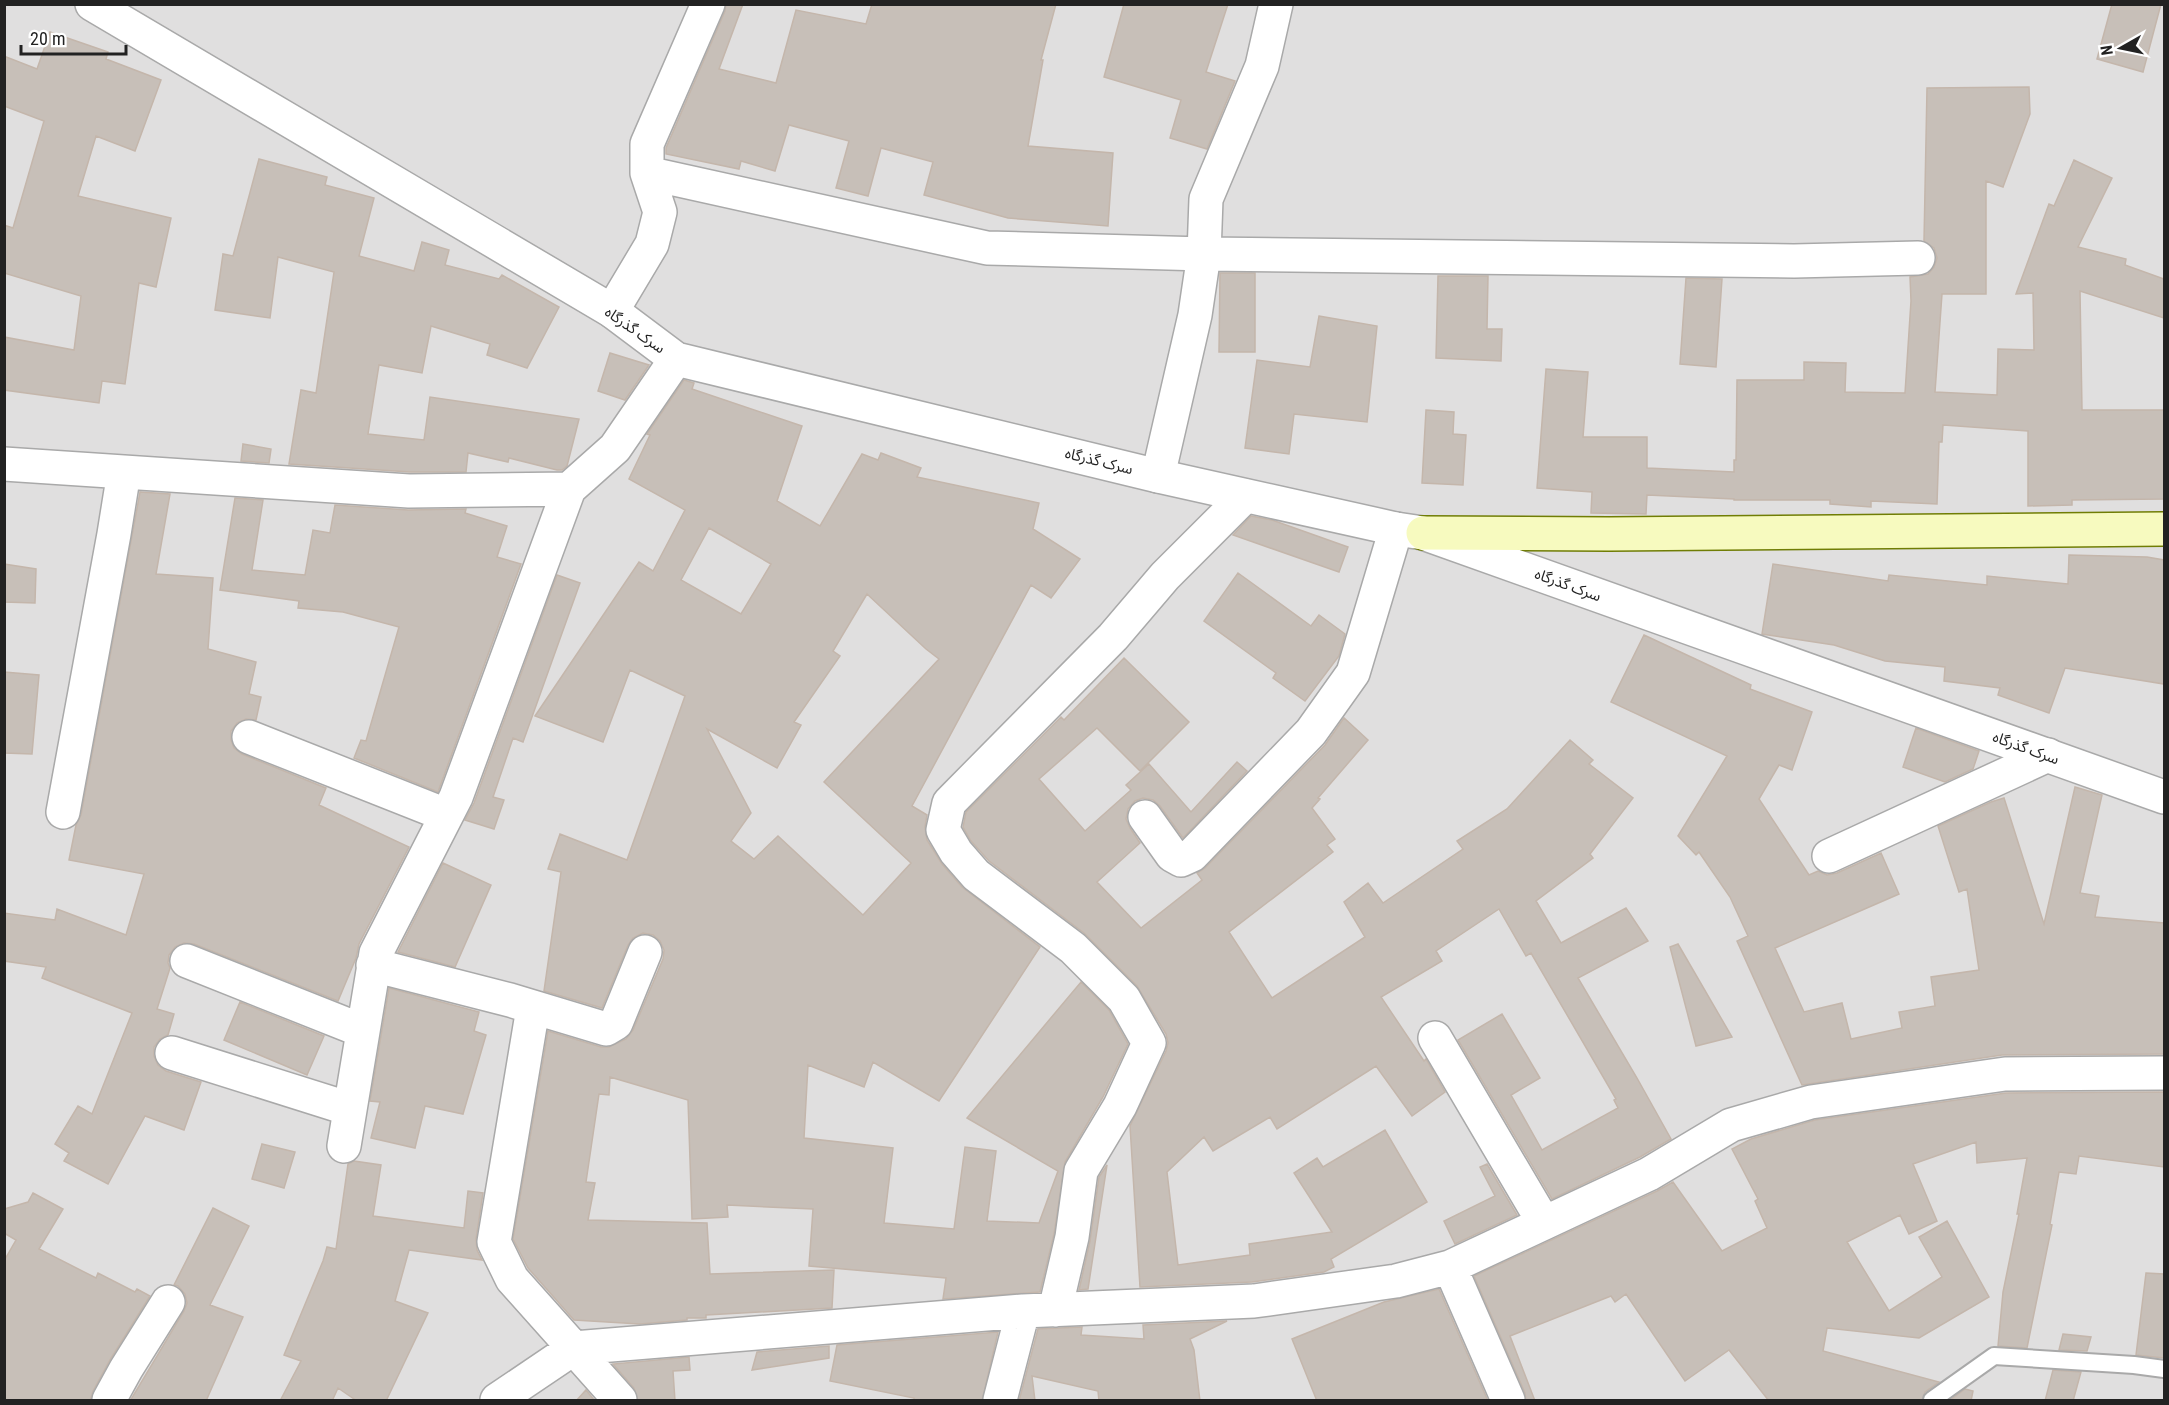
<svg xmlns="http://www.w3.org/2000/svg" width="2169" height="1405" font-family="'Roboto Condensed','Noto Sans Arabic',sans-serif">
<rect width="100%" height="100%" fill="#f2efe9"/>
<path fill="#e0dfdf" d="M 5,5 L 2164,5 L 2164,1400 L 5,1400 Z"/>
<path fill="#c7bfb8" stroke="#c4b6ab" stroke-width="1.5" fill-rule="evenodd" d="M 726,4 L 743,4 L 719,69 L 776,83 L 796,10 L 866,24 L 872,4 L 1056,4 L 1041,60 L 1043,60 L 1028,146 L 1113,153 L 1108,226 L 1008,218 L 924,195 L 933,162 L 881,148 L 868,196 L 836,188 L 849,141 L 789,125 L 775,171 L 741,161 L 739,169 L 666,154 L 666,148 L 725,11 Z
M 1124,4 L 1228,4 L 1206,72 L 1235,81 L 1207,149 L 1170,138 L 1181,100 L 1104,77 Z
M 2112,4 L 2161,4 L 2143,72 L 2097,59 Z
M 50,32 L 108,52 L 106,59 L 161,80 L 135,151 L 96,136 L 78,196 L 171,218 L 156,287 L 139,283 L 125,384 L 102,381 L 99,403 L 4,390 L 4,337 L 74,350 L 81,296 L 4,273 L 4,225 L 13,228 L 44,121 L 4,106 L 4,56 L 37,69 Z
M 2029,87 L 2030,114 L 2003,187 L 1986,181 L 1986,294 L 1942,294 L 1935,392 L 1997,395 L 1998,349 L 2034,350 L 2033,293 L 2016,294 L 2049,204 L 2054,206 L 2074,160 L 2112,178 L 2078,247 L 2126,259 L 2125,265 L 2164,279 L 2164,318 L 2080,291 L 2082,410 L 2164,410 L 2164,499 L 2072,500 L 2072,505 L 2028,506 L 2028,431 L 1943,425 L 1942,442 L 1939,442 L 1937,504 L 1871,501 L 1871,507 L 1830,504 L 1830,500 L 1734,500 L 1734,499 L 1647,495 L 1646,514 L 1591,513 L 1592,492 L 1537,488 L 1546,369 L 1588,372 L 1583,437 L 1647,437 L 1647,468 L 1734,472 L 1734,460 L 1736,460 L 1737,380 L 1804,380 L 1804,362 L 1846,363 L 1845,392 L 1905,393 L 1911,301 L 1910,277 L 1928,274 L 1934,267 L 1937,258 L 1934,248 L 1924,241 L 1927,88 Z
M 259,159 L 327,177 L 325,185 L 374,198 L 359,256 L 414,271 L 422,242 L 449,250 L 445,265 L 499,279 L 502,275 L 559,307 L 527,368 L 487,355 L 490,344 L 431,326 L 422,373 L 379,365 L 368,434 L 424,440 L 430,397 L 579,419 L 567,466 L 562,470 L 557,470 L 509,458 L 508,462 L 468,453 L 466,472 L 410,472 L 289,464 L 301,390 L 316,393 L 334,272 L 278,257 L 270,318 L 215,310 L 223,254 L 233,256 Z
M 1220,273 L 1255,273 L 1255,352 L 1219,352 Z
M 1438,276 L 1488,276 L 1487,329 L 1502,329 L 1501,361 L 1436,358 Z
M 1686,278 L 1722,279 L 1716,367 L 1680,364 Z
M 1319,316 L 1377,326 L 1367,422 L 1294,414 L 1289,454 L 1245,448 L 1257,360 L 1310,367 Z
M 610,353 L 649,365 L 625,400 L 598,391 Z
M 684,380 L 694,383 L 692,389 L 802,426 L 777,501 L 820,526 L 862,454 L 878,460 L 881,453 L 921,468 L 917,477 L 1039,503 L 1033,529 L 1080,559 L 1051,598 L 1031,585 L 912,806 L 927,815 L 925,827 L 927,840 L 942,864 L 962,887 L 1040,947 L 939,1101 L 873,1062 L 864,1087 L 808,1065 L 804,1138 L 893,1148 L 884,1223 L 954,1229 L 965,1147 L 996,1151 L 987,1221 L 1039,1223 L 1058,1171 L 967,1118 L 1081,982 L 1109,1010 L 1128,1044 L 1103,1097 L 1065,1162 L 1054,1234 L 1040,1292 L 943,1299 L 946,1278 L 809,1266 L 813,1209 L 727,1205 L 728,1217 L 692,1219 L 688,1100 L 610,1077 L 609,1095 L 599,1094 L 586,1182 L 595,1183 L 588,1220 L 707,1223 L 710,1274 L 834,1270 L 832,1308 L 706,1315 L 706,1318 L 687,1318 L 687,1320 L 640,1324 L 574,1320 L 528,1268 L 513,1239 L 548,1031 L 601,1047 L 609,1047 L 626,1039 L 633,1030 L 663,959 L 664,950 L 660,941 L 653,935 L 643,933 L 633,938 L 628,945 L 602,1008 L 544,991 L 561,872 L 548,869 L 560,834 L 627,860 L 685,696 L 630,670 L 603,742 L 535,716 L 639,562 L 653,571 L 685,510 L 629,479 L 650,435 L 647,434 ZM 709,528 L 771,564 L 741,614 L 681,580 ZM 867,594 L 926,649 L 939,659 L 824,782 L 911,863 L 863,915 L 778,836 L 754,859 L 731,841 L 751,813 L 707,729 L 777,768 L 801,725 L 794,722 L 840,656 L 833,651 Z
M 1426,410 L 1454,412 L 1453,434 L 1466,435 L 1463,485 L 1422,483 Z
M 243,444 L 271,449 L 269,463 L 241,461 Z
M 140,492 L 170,494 L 156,574 L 213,578 L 208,649 L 256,662 L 249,694 L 261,697 L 256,720 L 246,719 L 237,723 L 231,731 L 231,740 L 234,748 L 242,754 L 326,788 L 319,805 L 409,847 L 359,944 L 356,958 L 338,1001 L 194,944 L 184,943 L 175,947 L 169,955 L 168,963 L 170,968 L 157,1009 L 174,1014 L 168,1035 L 160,1039 L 154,1047 L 154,1056 L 158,1065 L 166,1071 L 201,1082 L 184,1130 L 145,1116 L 108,1184 L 64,1161 L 69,1153 L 55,1144 L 78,1106 L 92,1114 L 132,1013 L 42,978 L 46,967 L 4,961 L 4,913 L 55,920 L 57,909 L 126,935 L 144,874 L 69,860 L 76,825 L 81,815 Z
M 235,498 L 263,500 L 252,570 L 305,575 L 313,530 L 330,533 L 335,505 L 408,510 L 466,509 L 465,513 L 507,526 L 497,557 L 521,564 L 438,792 L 354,758 L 361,740 L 366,741 L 399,627 L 343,612 L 298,608 L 299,601 L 220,590 Z
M 1251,516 L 1272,520 L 1348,547 L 1339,572 L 1233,535 Z
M 2069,555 L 2147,557 L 2164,560 L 2164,684 L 2065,668 L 2049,713 L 1998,695 L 2000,688 L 1944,681 L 1945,667 L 1885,661 L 1834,645 L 1762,634 L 1773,564 L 1888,581 L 1889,575 L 1987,585 L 1987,576 L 2068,584 Z
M 4,564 L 36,569 L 35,603 L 4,602 Z
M 1238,573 L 1311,626 L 1319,615 L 1345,634 L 1339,656 L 1305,701 L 1273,678 L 1276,673 L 1204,621 Z
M 557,575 L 580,583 L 523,742 L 513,738 L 493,797 L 504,800 L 494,829 L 465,820 L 474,803 Z
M 1644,635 L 1751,685 L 1750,689 L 1812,712 L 1792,770 L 1779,765 L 1759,799 L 1809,875 L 1818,871 L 1827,875 L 1837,873 L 1881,853 L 1899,894 L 1775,948 L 1804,1012 L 1842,1003 L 1851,1039 L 1902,1028 L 1899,1012 L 1935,1006 L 1931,977 L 1979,970 L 1967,889 L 1959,892 L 1938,826 L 1991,802 L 2004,798 L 2044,924 L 2075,787 L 2102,795 L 2080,893 L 2099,896 L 2095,917 L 2164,923 L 2164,1054 L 2002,1055 L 1802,1085 L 1737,941 L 1748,936 L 1730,897 L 1699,852 L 1696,855 L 1678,836 L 1727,756 L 1611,702 Z
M 1124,658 L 1189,722 L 1140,771 L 1097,728 L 1039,779 L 1085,831 L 1131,790 L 1126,785 L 1149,764 L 1191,812 L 1237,762 L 1247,771 L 1183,838 L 1160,806 L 1153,800 L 1143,798 L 1135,801 L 1128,809 L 1126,819 L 1130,828 L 1140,843 L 1097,882 L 1141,928 L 1202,880 L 1197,873 L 1205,868 L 1325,745 L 1344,718 L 1368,740 L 1318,798 L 1320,799 L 1312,808 L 1335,839 L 1327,845 L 1333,852 L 1229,932 L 1272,998 L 1365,937 L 1344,902 L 1368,883 L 1383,903 L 1463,849 L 1457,841 L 1507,809 L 1570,740 L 1593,760 L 1589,764 L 1633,798 L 1590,854 L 1593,858 L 1536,901 L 1561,943 L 1626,908 L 1648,941 L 1578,978 L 1637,1078 L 1671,1139 L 1640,1157 L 1552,1199 L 1458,1040 L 1502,1014 L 1540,1078 L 1511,1095 L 1542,1150 L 1618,1108 L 1614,1100 L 1616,1099 L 1531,953 L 1526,956 L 1499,909 L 1436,951 L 1442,961 L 1381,997 L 1424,1061 L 1426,1059 L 1445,1092 L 1412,1116 L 1376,1066 L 1277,1129 L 1270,1117 L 1213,1151 L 1204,1137 L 1167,1172 L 1178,1265 L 1250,1255 L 1249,1244 L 1332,1232 L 1294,1173 L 1317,1158 L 1323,1167 L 1385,1130 L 1427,1202 L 1331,1259 L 1334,1267 L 1324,1272 L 1252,1282 L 1140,1287 L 1130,1126 L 1166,1051 L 1168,1043 L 1166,1034 L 1137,986 L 1084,933 L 989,861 L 971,841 L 963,827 L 966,812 L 1061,717 L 1064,720 Z
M 4,672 L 39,675 L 32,754 L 4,753 Z
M 1916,728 L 1979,751 L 1973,769 L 1945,782 L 1903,767 Z
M 443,863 L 491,885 L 455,967 L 398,952 Z
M 1678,944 L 1732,1037 L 1696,1046 L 1670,947 Z
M 389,988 L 479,1012 L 474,1031 L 486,1035 L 463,1114 L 425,1106 L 415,1148 L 371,1138 L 380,1102 L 370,1101 Z
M 240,1002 L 324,1036 L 307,1075 L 224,1040 Z
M 2164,1092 L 2164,1167 L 2079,1156 L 2076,1174 L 2059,1172 L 2050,1224 L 2052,1225 L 2027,1348 L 1998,1346 L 2003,1292 L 2019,1214 L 2017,1214 L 2027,1158 L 1977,1163 L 1976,1142 L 1913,1164 L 1937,1221 L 1909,1234 L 1900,1215 L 1847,1242 L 1889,1311 L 1942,1277 L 1919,1237 L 1947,1221 L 1989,1297 L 1919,1338 L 1827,1328 L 1823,1351 L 1939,1382 L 1925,1392 L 1922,1401 L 1769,1401 L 1729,1350 L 1685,1381 L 1626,1294 L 1615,1302 L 1611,1296 L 1510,1336 L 1535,1401 L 1526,1401 L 1525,1393 L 1474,1276 L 1657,1191 L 1673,1182 L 1722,1251 L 1767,1228 L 1755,1201 L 1758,1199 L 1732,1149 L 1751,1139 L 1815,1120 L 2006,1093 Z
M 262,1144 L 295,1152 L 284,1188 L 252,1179 Z
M 354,1161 L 381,1165 L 373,1216 L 464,1228 L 468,1191 L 483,1193 L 476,1239 L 477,1250 L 482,1260 L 409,1250 L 395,1301 L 428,1313 L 386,1401 L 357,1401 L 338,1388 L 332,1401 L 280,1401 L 301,1361 L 284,1355 L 323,1261 L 327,1247 L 336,1249 L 348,1164 Z
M 1487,1164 L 1517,1215 L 1455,1244 L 1444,1221 L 1495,1196 L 1480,1167 Z
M 1107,1165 L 1088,1289 L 1079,1290 L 1090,1241 L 1099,1177 Z
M 33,1193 L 63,1209 L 39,1249 L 96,1278 L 98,1273 L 135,1292 L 137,1289 L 150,1296 L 110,1360 L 93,1391 L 90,1401 L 4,1401 L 4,1261 L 16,1240 L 4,1233 L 4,1209 L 28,1202 Z
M 213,1208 L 249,1226 L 210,1305 L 243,1317 L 206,1401 L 130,1401 L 184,1311 L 187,1303 L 185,1294 L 178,1286 L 174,1285 Z
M 2146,1273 L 2164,1274 L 2164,1358 L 2136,1355 Z
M 1439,1289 L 1488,1401 L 1317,1401 L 1292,1339 L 1384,1302 Z
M 1227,1321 L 1190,1339 L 1194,1350 L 1200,1401 L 1099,1401 L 1098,1391 L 1032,1376 L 1035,1401 L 1019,1401 L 1038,1329 L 1082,1327 L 1081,1335 L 1144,1339 L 1143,1325 Z
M 998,1332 L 982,1401 L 914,1401 L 914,1398 L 830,1381 L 837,1345 Z
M 2063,1334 L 2091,1337 L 2087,1351 L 2059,1350 Z
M 829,1346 L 829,1358 L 752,1370 L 757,1352 Z
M 689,1357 L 690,1370 L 673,1371 L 675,1401 L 638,1401 L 634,1388 L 613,1364 Z
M 2053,1370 L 2081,1372 L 2073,1401 L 2045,1401 Z
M 1965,1389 L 1973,1391 L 1971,1401 L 1949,1401 Z
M 586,1390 L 595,1401 L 576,1401 Z"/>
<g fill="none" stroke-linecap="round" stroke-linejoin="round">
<g stroke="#a9a9a9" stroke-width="20">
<path id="service" d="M 1932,1400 L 1994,1356 L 2134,1365 L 2164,1369"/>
</g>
<g stroke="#a9a9a9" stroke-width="36">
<path id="minor" d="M 647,173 L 987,248 L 1204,254 L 1794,261 L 1918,258
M 612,311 L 652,244 L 660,212 L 647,173 L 647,144 L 708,4
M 4,464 L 409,491 L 569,489
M 1158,476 L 1195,315 L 1204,254 L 1206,199 L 1262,66 L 1276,4
M 249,737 L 446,815
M 63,812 L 114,534 L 124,472
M 1145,817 L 1172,855 L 1181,860 L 1192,855 L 1311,732 L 1353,673 L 1396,529
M 1829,856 L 2048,755
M 187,961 L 363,1031
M 373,965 L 510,1000 L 606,1029 L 616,1023 L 645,952
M 533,1008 L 494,1242 L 512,1279 L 620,1400
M 1435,1038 L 1544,1223
M 172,1053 L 350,1109
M 344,1146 L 376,953 L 456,797 L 569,489 L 615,448 L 676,359
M 1450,1267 L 1508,1400
M 1055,1310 L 1072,1237 L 1081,1171 L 1120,1106 L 1149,1043 L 1124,999 L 1073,948 L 976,875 L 956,852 L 943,830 L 949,803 L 1113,637 L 1165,576 L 1245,496
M 109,1400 L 126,1369 L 168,1302
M 497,1400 L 574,1348 L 1023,1311 L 1254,1301 L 1396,1281 L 1450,1267 L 1649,1174 L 1731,1125 L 1811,1102 L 2005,1074 L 2164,1073
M 1000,1400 L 1023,1311"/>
</g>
<g stroke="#a9a9a9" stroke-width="36">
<path id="tertiary" d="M 92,4 L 612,311 L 676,359 L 1158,476 L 1396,529 L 1423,533 L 2164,797"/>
</g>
<g stroke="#707d05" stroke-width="36">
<path id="secondary" d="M 1423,533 L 1609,534 L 2164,529"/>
</g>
<use href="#service" stroke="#fff" stroke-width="16"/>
<use href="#minor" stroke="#fff" stroke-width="33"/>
<use href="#tertiary" stroke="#fff" stroke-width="33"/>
<use href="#secondary" stroke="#f7fabf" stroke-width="33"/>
</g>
<g text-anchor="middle" stroke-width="6" stroke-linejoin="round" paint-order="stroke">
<g font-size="15" fill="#222" stroke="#fff">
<text transform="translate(635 330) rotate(35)" y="5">سرک گذرگاه</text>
<text transform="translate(1099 461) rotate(14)" y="5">سرک گذرگاه</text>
<text transform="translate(1568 585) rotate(20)" y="5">سرک گذرگاه</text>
<text transform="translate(2026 748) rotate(20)" y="5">سرک گذرگاه</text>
</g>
</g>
<rect width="2169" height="1405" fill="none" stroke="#222222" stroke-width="12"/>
<g transform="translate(2121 48) rotate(261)" stroke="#ffffff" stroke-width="4.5" paint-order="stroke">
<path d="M0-4.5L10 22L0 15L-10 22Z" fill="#222222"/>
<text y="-9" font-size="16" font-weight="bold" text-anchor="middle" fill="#222222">N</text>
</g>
<path d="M21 45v9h105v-9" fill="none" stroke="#222222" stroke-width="3"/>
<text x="30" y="45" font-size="18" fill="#222222" stroke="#ffffff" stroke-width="4.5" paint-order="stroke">20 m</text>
</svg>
